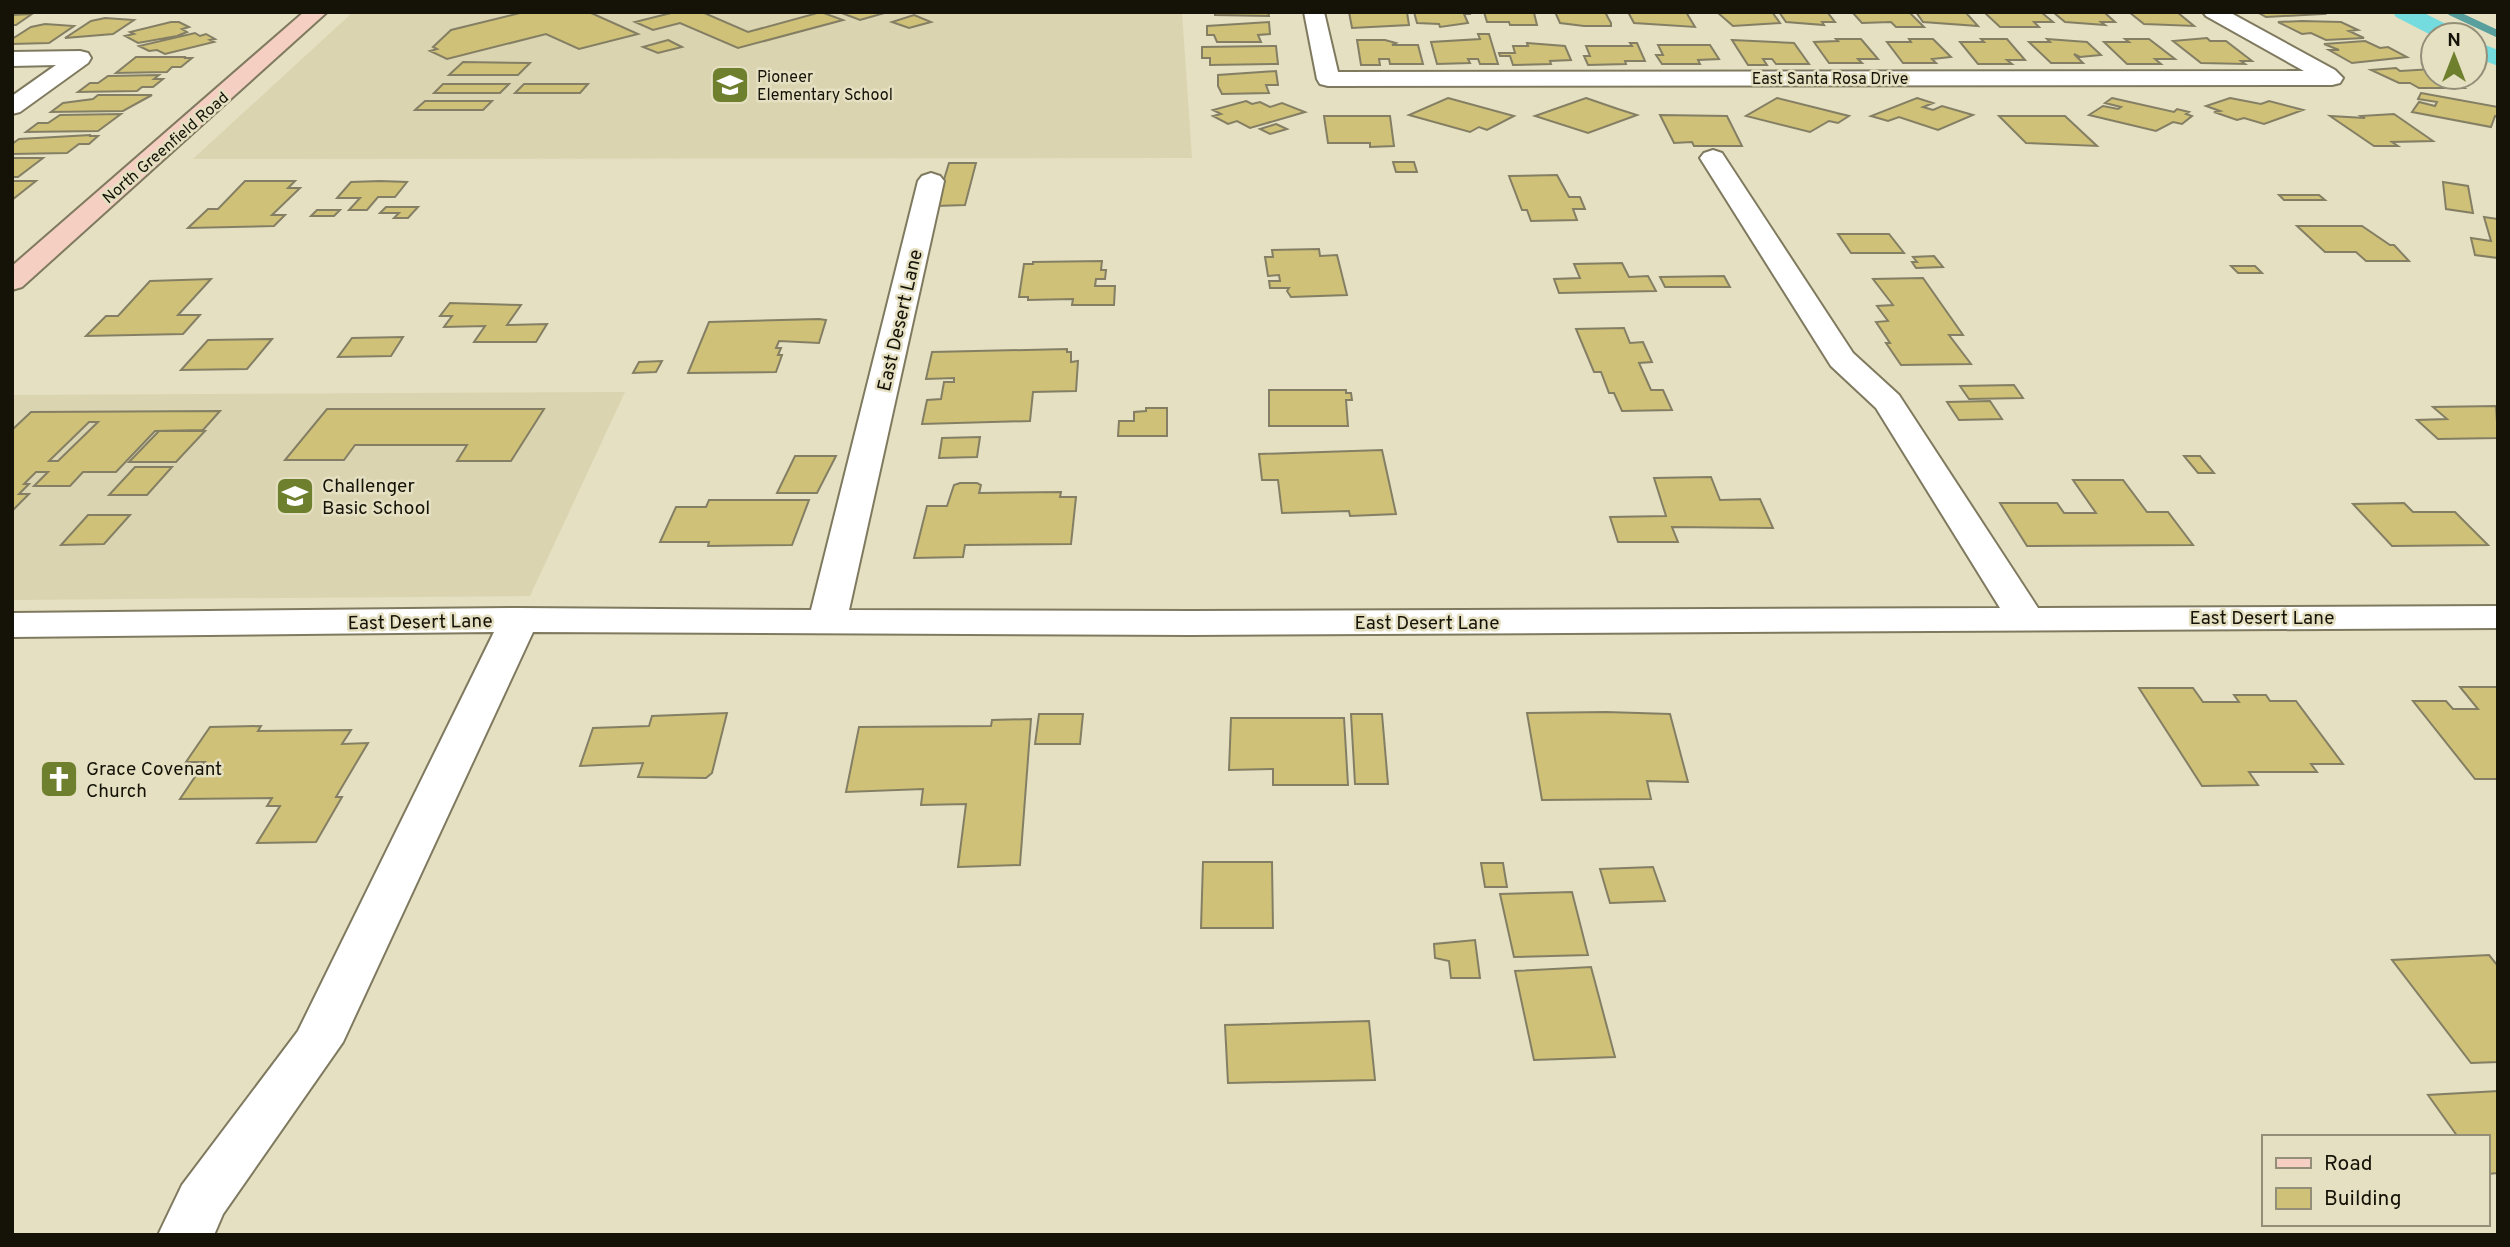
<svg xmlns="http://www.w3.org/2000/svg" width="2510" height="1247" font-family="Overpass,sans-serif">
<rect width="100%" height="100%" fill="#e5e0c2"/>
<path fill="#dbd4b0" d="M 353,12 L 1182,12 L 1192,158 L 193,159 Z
M 625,392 L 530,596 L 12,600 L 12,395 Z"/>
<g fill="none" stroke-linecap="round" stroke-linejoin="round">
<path stroke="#589f9e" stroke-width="7" d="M 2451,12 L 2498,34"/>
<path fill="#74dbde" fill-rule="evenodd" d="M 2393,12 L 2422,12 L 2458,30 L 2462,35 L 2433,36 L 2396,17 Z
M 2475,41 L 2498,50 L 2498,66 L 2475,57 Z"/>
</g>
<path fill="#cfc177" stroke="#847f64" stroke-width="2" fill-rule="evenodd" d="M 524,12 L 589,12 L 638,34 L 579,49 L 546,34 L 447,59 L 430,51 L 437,49 L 433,47 L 451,30 Z
M 675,12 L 702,12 L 748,32 L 821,12 L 843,20 L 738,48 L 680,23 L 653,30 L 635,22 Z
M 839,12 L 888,12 L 860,20 Z
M 1215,12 L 1268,12 L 1269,16 L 1215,15 Z
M 1349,12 L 1407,12 L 1409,25 L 1352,28 Z
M 1414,12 L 1470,12 L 1470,14 L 1464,14 L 1468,23 L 1440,27 L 1439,24 L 1417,23 Z
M 1484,12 L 1540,12 L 1540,13 L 1534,13 L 1537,25 L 1510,25 L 1509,22 L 1487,22 Z
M 1555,12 L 1611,12 L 1606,14 L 1611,23 L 1611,26 L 1584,26 L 1560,23 Z
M 1628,12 L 1686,12 L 1695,27 L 1634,23 Z
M 1717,12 L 1772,12 L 1780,23 L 1733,26 Z
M 1779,12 L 1835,12 L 1828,13 L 1835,22 L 1822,22 L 1824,25 L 1786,22 Z
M 1852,12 L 1909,12 L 1924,27 L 1896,27 L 1891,22 L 1862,23 Z
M 1916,12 L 1972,12 L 1967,14 L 1978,26 L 1923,22 Z
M 1984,12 L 2041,12 L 2053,22 L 2034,22 L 2039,27 L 2000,27 Z
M 2053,12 L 2109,12 L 2105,13 L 2115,22 L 2101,22 L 2105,25 L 2065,22 Z
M 2129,12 L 2177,12 L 2194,26 L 2144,24 Z
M 2257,12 L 2321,12 L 2324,14 L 2266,17 Z
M 32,14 L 16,25 L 12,25 L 12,15 Z
M 914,15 L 931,22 L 909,28 L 892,22 Z
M 105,18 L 134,20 L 113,34 L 65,38 L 91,21 Z
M 2302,21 L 2341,22 L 2358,30 L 2349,31 L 2364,38 L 2326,40 L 2311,33 L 2302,34 L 2278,22 Z
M 171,22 L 179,22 L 189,27 L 182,29 L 187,32 L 177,36 L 138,43 L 125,36 L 134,34 L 130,32 Z
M 1269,22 L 1270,34 L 1258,35 L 1261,42 L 1217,42 L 1214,35 L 1207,35 L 1207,26 Z
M 45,24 L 74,26 L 49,43 L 12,44 L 12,39 L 31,27 Z
M 195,33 L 200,36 L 206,34 L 215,39 L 210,40 L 214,42 L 165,54 L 157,50 L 149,51 L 139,46 Z
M 1478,34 L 1489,34 L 1498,64 L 1480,64 L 1478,59 L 1468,59 L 1470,63 L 1437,64 L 1431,42 L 1480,39 Z
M 2207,38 L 2210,41 L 2226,41 L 2252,61 L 2241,61 L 2245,64 L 2201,63 L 2173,41 Z
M 1836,39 L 1861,39 L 1878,59 L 1858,59 L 1862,63 L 1829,63 L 1814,42 L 1838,41 Z
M 1909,39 L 1933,39 L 1951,57 L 1932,59 L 1936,63 L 1903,63 L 1887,42 L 1911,42 Z
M 1981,39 L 2007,39 L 2025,60 L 2007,60 L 2012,64 L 1978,64 L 1960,42 L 1984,42 Z
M 2047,39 L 2087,42 L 2101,55 L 2080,57 L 2074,54 L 2083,63 L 2051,63 L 2029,42 L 2050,42 Z
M 2125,39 L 2149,39 L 2175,59 L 2155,59 L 2161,64 L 2127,64 L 2104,42 L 2129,42 Z
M 668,40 L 682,47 L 658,53 L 643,47 Z
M 1357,40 L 1385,40 L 1396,43 L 1392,45 L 1418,45 L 1423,64 L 1390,64 L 1389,59 L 1379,59 L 1380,65 L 1361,65 Z
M 1732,40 L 1794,43 L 1809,64 L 1776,64 L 1772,59 L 1763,59 L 1767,65 L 1748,65 Z
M 2365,41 L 2380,48 L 2388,47 L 2407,57 L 2352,63 L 2329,50 L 2339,50 L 2324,44 Z
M 1527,43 L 1565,46 L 1571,60 L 1550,61 L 1551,64 L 1513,65 L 1510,56 L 1500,56 L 1499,53 L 1515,53 L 1513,46 L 1528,46 Z
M 1630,43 L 1637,43 L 1645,61 L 1625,61 L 1626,64 L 1588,65 L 1584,56 L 1590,56 L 1586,46 L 1632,46 Z
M 1658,45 L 1710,45 L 1719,59 L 1698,60 L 1700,64 L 1662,64 L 1656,55 L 1663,55 Z
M 1276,46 L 1278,64 L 1210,65 L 1210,58 L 1202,58 L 1202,47 Z
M 136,57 L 186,57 L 184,58 L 192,58 L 181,67 L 172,67 L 167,72 L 116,73 Z
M 463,62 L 530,63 L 518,75 L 449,75 Z
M 2396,68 L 2400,71 L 2433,69 L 2433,77 L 2453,77 L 2457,79 L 2449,79 L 2464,88 L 2419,88 L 2410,83 L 2399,83 L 2371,70 Z
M 1276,71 L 1278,85 L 1266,85 L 1269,93 L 1222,94 L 1218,86 L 1218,75 Z
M 159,75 L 154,79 L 163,79 L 153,87 L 142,87 L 137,91 L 78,92 L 90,83 L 98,83 L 108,76 Z
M 443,84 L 509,84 L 500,93 L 434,93 Z
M 524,84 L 588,84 L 580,93 L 515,93 Z
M 2421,93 L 2498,107 L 2498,117 L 2495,116 L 2491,127 L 2412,112 L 2419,102 L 2435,106 L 2437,102 L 2418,99 Z
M 98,95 L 152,95 L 123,111 L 51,112 L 63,103 L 93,99 Z
M 1448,98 L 1514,116 L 1487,130 L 1479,127 L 1470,132 L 1409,115 Z
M 1586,98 L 1618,109 L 1637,115 L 1588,133 L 1535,116 Z
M 1777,98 L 1849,116 L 1838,123 L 1829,121 L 1810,132 L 1746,116 Z
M 1917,98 L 1933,103 L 1923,107 L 1933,110 L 1942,106 L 1973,115 L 1938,130 L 1899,117 L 1888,121 L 1871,116 Z
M 2112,98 L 2174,112 L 2177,109 L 2189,112 L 2186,114 L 2192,116 L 2182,124 L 2173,122 L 2156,131 L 2089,115 L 2103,106 L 2118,109 L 2121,107 L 2105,103 Z
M 2230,98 L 2261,104 L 2269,101 L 2303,110 L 2264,124 L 2244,118 L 2237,120 L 2214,112 L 2220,111 L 2206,106 Z
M 425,101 L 492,101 L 483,110 L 415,110 Z
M 1246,101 L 1252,104 L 1260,102 L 1270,107 L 1282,103 L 1305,112 L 1250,128 L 1237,121 L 1228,124 L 1213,116 L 1221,114 L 1213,110 Z
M 121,114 L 98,131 L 26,132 L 38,123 L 48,123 L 60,115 Z
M 2394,114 L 2433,141 L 2392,142 L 2398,146 L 2374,146 L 2330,116 L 2365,118 L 2361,116 Z
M 1660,115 L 1727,116 L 1742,146 L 1694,146 L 1692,142 L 1674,143 Z
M 1324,116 L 1390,116 L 1394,146 L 1370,147 L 1370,143 L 1328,143 Z
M 1999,116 L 2065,116 L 2097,146 L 2026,143 Z
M 1276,124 L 1287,129 L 1270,134 L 1260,129 Z
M 91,135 L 89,136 L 98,136 L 89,144 L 79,144 L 67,153 L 12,154 L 12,144 L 19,139 Z
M 12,158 L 43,158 L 18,177 L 12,177 Z
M 1393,162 L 1414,162 L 1417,172 L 1396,172 Z
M 949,163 L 976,163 L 965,205 L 936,206 Z
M 1557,175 L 1569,197 L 1580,197 L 1585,209 L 1573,209 L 1577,220 L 1531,221 L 1527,210 L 1522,210 L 1509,176 Z
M 12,181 L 36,181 L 12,200 Z
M 245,181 L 295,181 L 288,188 L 300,188 L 272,215 L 285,215 L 274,226 L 188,228 L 208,209 L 218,209 Z
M 380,181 L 407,182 L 395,197 L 378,197 L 367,210 L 349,210 L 360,198 L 337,198 L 351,182 Z
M 2443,182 L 2468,186 L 2473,213 L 2446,209 Z
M 2279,195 L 2319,195 L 2325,200 L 2284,200 Z
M 386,207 L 418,207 L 408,218 L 394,218 L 399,213 L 380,213 Z
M 317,210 L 340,210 L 334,216 L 311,216 Z
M 2484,217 L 2498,219 L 2498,258 L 2475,255 L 2471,238 L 2491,241 Z
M 2297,226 L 2362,226 L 2390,245 L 2394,245 L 2409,261 L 2366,261 L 2356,252 L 2325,252 Z
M 1838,234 L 1889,234 L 1904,253 L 1851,253 Z
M 1319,249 L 1320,256 L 1337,255 L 1347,295 L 1291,297 L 1287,291 L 1289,288 L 1270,288 L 1269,281 L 1280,281 L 1279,275 L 1268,276 L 1265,257 L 1273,257 L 1272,250 Z
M 1934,256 L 1943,267 L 1916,268 L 1912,262 L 1917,262 L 1913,257 Z
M 1102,261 L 1101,270 L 1106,270 L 1105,279 L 1096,279 L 1095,286 L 1115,286 L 1114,305 L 1072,305 L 1073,299 L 1028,300 L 1028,297 L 1019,297 L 1024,264 L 1033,264 L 1033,262 Z
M 1622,263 L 1629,277 L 1648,276 L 1656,291 L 1559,293 L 1554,279 L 1580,278 L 1574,264 Z
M 2231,266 L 2255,266 L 2262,273 L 2238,273 Z
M 1724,276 L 1730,287 L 1665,287 L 1660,277 Z
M 1923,278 L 1963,335 L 1949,335 L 1971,364 L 1901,365 L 1886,343 L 1890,343 L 1876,322 L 1888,321 L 1877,306 L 1893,305 L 1873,279 Z
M 211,279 L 178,315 L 200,315 L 183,334 L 86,336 L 106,316 L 118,316 L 150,281 Z
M 450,303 L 521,305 L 507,325 L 547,324 L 536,342 L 474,342 L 485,326 L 444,327 L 452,316 L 440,316 Z
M 819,319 L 826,320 L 819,343 L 779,341 L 776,348 L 781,348 L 778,355 L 782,355 L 776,372 L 688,373 L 709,322 Z
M 1624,328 L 1630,343 L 1643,342 L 1652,362 L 1639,363 L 1651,390 L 1663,390 L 1672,410 L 1622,411 L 1614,393 L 1609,393 L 1601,372 L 1594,372 L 1576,329 Z
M 403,337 L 391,356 L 338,357 L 352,338 Z
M 272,339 L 247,369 L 181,370 L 208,340 Z
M 1067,349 L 1067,352 L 1071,352 L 1071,362 L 1078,361 L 1076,391 L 1033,392 L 1030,421 L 922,424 L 927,400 L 941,399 L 944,382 L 954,382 L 954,378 L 926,379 L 932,352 Z
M 662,361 L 656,372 L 633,373 L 639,362 Z
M 2014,385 L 2023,398 L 1969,399 L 1960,386 Z
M 1269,390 L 1346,390 L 1346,393 L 1351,393 L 1352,400 L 1346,400 L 1348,426 L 1269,426 Z
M 1990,401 L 2002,419 L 1959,420 L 1947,402 Z
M 2496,406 L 2498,438 L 2438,439 L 2417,420 L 2447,419 L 2433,407 Z
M 1146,408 L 1167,408 L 1167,436 L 1118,436 L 1119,421 L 1134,421 L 1134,412 L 1146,411 Z
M 327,409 L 544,409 L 511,461 L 457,461 L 467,445 L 355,445 L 344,460 L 285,460 Z
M 220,411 L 203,430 L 155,431 L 116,472 L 83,472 L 70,486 L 34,486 L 48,472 L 36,472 L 24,484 L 29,484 L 19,494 L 29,494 L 12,511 L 12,430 L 31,412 ZM 89,422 L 98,422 L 58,461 L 49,461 Z
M 159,431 L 205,431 L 176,462 L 129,462 Z
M 980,437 L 977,457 L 939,458 L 942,438 Z
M 1382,450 L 1396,514 L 1350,516 L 1349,511 L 1282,513 L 1278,480 L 1262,480 L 1259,454 Z
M 795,456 L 836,456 L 817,493 L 777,493 Z
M 2184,456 L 2200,456 L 2214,473 L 2198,473 Z
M 135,467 L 172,467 L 147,495 L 109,495 Z
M 1711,477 L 1720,500 L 1760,499 L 1773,528 L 1672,527 L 1678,542 L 1618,542 L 1610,517 L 1666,516 L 1654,478 Z
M 2073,480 L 2123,480 L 2147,512 L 2168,512 L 2193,545 L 2027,546 L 2000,503 L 2057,503 L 2064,513 L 2096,513 Z
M 960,483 L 977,483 L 981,485 L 979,493 L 1061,492 L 1060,497 L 1076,497 L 1071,544 L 965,545 L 963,557 L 914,558 L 927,506 L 947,506 L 954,485 Z
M 709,500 L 809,500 L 792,545 L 708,546 L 709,542 L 660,542 L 676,507 L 706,507 Z
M 2404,503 L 2413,512 L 2455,512 L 2488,545 L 2392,546 L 2353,504 Z
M 88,515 L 130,515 L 104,544 L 61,545 Z
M 2460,687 L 2498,687 L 2498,779 L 2475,779 L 2413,701 L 2446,701 L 2453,709 L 2478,709 Z
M 2139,688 L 2193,688 L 2203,702 L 2239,702 L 2234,695 L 2266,695 L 2270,701 L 2296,701 L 2343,764 L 2311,764 L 2317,772 L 2249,772 L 2258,785 L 2202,786 Z
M 1606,712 L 1670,714 L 1688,782 L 1647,781 L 1651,799 L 1542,800 L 1527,713 Z
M 727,713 L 712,773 L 706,778 L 638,777 L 643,763 L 580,766 L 593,728 L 649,726 L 652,716 Z
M 1039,714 L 1083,714 L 1080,744 L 1035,744 Z
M 1351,714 L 1382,714 L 1388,784 L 1355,784 Z
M 1231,718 L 1344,718 L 1348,785 L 1273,785 L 1273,769 L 1229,770 Z
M 1031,719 L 1020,865 L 958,867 L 966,804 L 921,805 L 923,789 L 846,792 L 859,727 L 991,726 L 992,720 Z
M 261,726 L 258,731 L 351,730 L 342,744 L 368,743 L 336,797 L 342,797 L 316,842 L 257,843 L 280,806 L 267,806 L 272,798 L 180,799 L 205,762 L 186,762 L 210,727 Z
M 1203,862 L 1272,862 L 1273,928 L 1201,928 Z
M 1481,863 L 1503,863 L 1507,887 L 1485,887 Z
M 1653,867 L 1665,901 L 1610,903 L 1600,869 Z
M 1572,892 L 1588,955 L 1514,957 L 1500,894 Z
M 1475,940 L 1480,978 L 1451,978 L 1449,961 L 1435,958 L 1434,944 Z
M 2489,955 L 2498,966 L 2498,1062 L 2471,1063 L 2392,960 Z
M 1591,967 L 1615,1057 L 1534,1060 L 1515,971 Z
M 1369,1021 L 1375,1080 L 1228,1083 L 1225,1025 Z
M 2498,1091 L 2498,1173 L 2487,1174 L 2487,1137 L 2458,1137 L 2428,1095 Z"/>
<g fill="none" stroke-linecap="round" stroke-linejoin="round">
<g stroke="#7f7a5f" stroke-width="4">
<path id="minor" d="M 1304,12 L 1324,12 L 1338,72 L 2304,71 L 2206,16 L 2203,12 L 2229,12 L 2335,70 L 2343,78 L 2340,83 L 2332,85 L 1328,86 L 1320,84 L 1317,79 Z
M 80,51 L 88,53 L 91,58 L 88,63 L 20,112 L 12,114 L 12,96 L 56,65 L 12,66 L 12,52 Z
M 1713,150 L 1722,153 L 1853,353 L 1899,395 L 2038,608 L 2498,606 L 2498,628 L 1191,635 L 533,632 L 343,1042 L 223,1214 L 214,1235 L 158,1235 L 182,1185 L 298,1031 L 494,632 L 12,637 L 12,613 L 519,608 L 811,610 L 918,181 L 922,176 L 931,173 L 940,176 L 944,181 L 849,610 L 1191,611 L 2000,608 L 1876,408 L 1831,366 L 1700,158 L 1704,153 Z"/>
</g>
<g stroke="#7f7a5f" stroke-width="4">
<path id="secondary" d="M 304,12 L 327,12 L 22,287 L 12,290 L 12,266 Z"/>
</g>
<use href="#minor" fill="#fff" fill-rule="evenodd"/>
<use href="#secondary" fill="#f4cfc2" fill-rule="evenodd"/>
</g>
<defs>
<g id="school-square" transform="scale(2.0125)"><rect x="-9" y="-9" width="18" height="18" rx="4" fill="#6e7f2e" stroke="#e5e0c2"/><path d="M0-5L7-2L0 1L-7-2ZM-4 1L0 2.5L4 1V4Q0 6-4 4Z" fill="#fff"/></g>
<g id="church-square" transform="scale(2.0125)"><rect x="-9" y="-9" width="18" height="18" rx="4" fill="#6e7f2e" stroke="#e5e0c2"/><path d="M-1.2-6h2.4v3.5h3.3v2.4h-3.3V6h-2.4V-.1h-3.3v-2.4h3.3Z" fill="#fff"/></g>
</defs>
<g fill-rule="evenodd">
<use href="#school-square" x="730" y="85"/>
<use href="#school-square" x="295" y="496"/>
<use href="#church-square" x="59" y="779"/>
</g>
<g text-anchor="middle" stroke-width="5" stroke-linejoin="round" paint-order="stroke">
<g font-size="16" fill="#151308" stroke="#e5e0c2" text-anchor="start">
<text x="757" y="82">Pioneer<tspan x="757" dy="18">Elementary School</tspan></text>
</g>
<g font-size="16" fill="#151308" stroke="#e5e0c2">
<text x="1830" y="84">East Santa Rosa Drive</text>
<text transform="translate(165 147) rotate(-41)" y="6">North Greenfield Road</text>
</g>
<g font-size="19" fill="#151308" stroke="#e5e0c2">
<text transform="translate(899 320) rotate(-77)" y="7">East Desert Lane</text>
<text x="2262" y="624">East Desert Lane</text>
<text transform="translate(420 621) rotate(-1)" y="7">East Desert Lane</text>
<text x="1427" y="629">East Desert Lane</text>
</g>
<g font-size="19" fill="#151308" stroke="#e5e0c2" text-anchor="start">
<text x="322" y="492">Challenger<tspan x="322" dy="22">Basic School</tspan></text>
<text x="86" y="775">Grace Covenant<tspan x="86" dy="22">Church</tspan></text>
</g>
</g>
<rect width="2510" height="1247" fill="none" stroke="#151308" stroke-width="28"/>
<rect x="2262" y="1135" width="228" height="91" fill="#e5e0c2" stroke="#928e78" stroke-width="2"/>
<rect x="2276" y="1158" width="35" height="10" fill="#f4cfc2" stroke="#928e78" stroke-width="2"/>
<text x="2324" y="1170" font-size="21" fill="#151308">Road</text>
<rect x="2276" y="1188" width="35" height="21" fill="#cfc177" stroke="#928e78" stroke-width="2"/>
<text x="2324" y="1205" font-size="21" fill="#151308">Building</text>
<g transform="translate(2454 56)"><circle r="33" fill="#e5e0c2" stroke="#928e78" stroke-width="2"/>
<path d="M0-5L12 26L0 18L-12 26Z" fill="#6e7f2e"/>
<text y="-10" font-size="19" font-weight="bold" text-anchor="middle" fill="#151308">N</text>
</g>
</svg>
